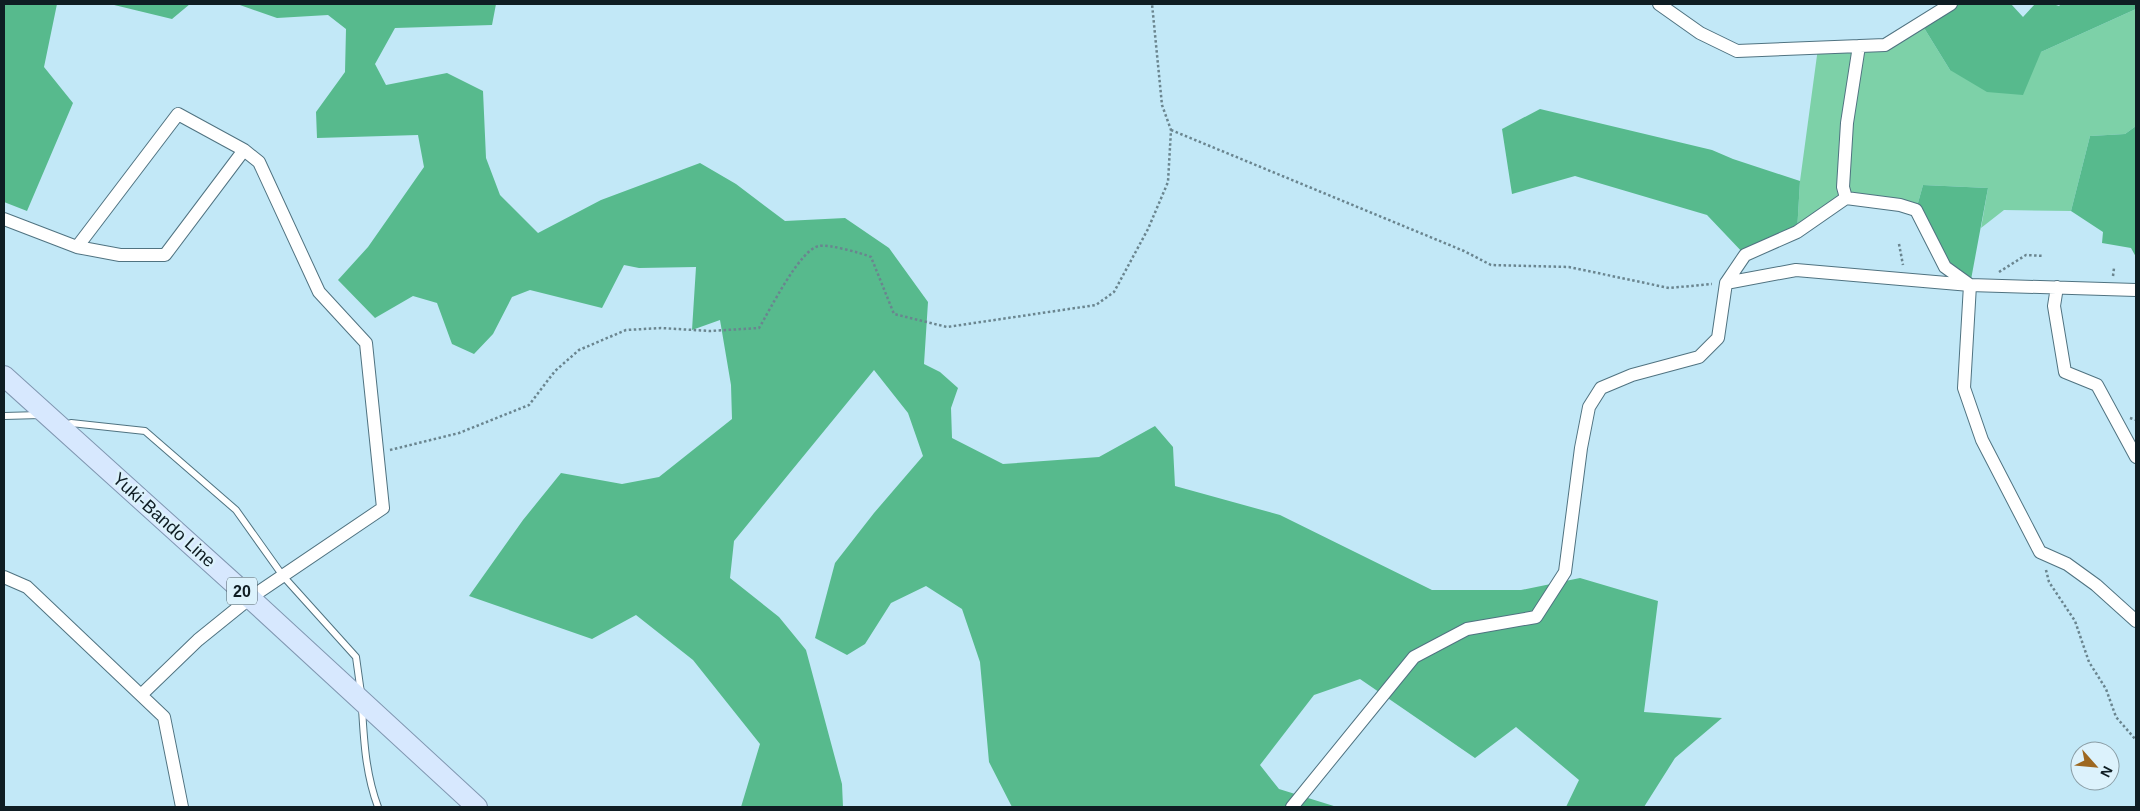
<svg xmlns="http://www.w3.org/2000/svg" width="2140" height="811" font-family="Helvetica,sans-serif">
<rect width="100%" height="100%" fill="#c2e8f7"/>
<path fill="#7dd1a8" d="M 2136,9 L 2136,126 L 2125,134 L 2090,136 L 2071,211 L 2004,210 L 1981,228 L 1988,188 L 1923,185 L 1916,210 L 1846,198 L 1797,232 L 1800,181 L 1818,48 L 1885,45 L 1921,23 L 1950,70 L 2041,52 Z"/>
<path fill="#57ba8d" d="M 4,4 L 57,4 L 44,67 L 73,103 L 27,211 L 4,202 Z
M 110,4 L 190,4 L 172,19 Z
M 237,4 L 496,4 L 492,25 L 395,28 L 375,64 L 386,85 L 447,73 L 483,91 L 486,158 L 500,195 L 538,233 L 601,200 L 700,163 L 736,184 L 785,221 L 845,218 L 889,248 L 928,302 L 924,364 L 940,372 L 958,388 L 951,408 L 952,438 L 1003,464 L 1099,457 L 1155,426 L 1173,447 L 1175,486 L 1280,515 L 1432,590 L 1521,590 L 1580,578 L 1658,601 L 1644,712 L 1722,718 L 1675,758 L 1644,807 L 1566,807 L 1579,780 L 1516,727 L 1475,758 L 1360,679 L 1314,695 L 1260,765 L 1279,789 L 1337,807 L 1012,807 L 989,762 L 980,662 L 962,609 L 926,586 L 891,603 L 865,644 L 847,655 L 815,638 L 835,563 L 874,513 L 923,456 L 908,413 L 874,370 L 734,541 L 730,578 L 779,617 L 806,650 L 842,784 L 843,807 L 741,807 L 760,744 L 693,660 L 636,615 L 592,639 L 469,596 L 523,520 L 561,473 L 622,484 L 659,477 L 732,419 L 731,385 L 720,320 L 692,330 L 696,267 L 639,268 L 624,265 L 602,308 L 530,290 L 512,297 L 493,334 L 474,354 L 452,344 L 437,303 L 413,296 L 375,318 L 338,280 L 368,247 L 424,167 L 418,135 L 317,138 L 316,112 L 345,72 L 346,29 L 328,15 L 277,18 Z
M 1951,4 L 2011,4 L 2023,17 L 2035,4 L 2053,4 L 2059,6 L 2061,4 L 2136,4 L 2136,9 L 2041,52 L 2023,95 L 1987,92 L 1950,70 L 1921,23 Z
M 1540,109 L 1712,150 L 1733,159 L 1800,181 L 1797,232 L 1745,255 L 1707,215 L 1575,176 L 1512,194 L 1502,129 Z
M 2136,126 L 2136,257 L 2131,248 L 2102,243 L 2103,232 L 2071,211 L 2090,136 L 2125,134 Z
M 1923,185 L 1988,188 L 1970,285 L 1945,267 L 1916,210 Z"/>
<g fill="none" stroke-linecap="round" stroke-linejoin="round">
<g stroke="#507381" stroke-width="8">
<path id="service" d="M 4,416 L 40,415
M 65,425 L 71,423 L 145,431 L 236,510 L 283,576 L 356,657 L 361,693
M 362,708 C 364,743 366,775 378,807"/>
</g>
<g stroke="#507381" stroke-width="14">
<path id="minor" d="M 1659,4 L 1700,33 L 1737,51 L 1885,45 L 1951,4
M 1859,46 L 1847,123 L 1843,187 L 1846,198 L 1900,205 L 1916,210 L 1945,267 L 1970,285
M 4,219 L 77,247 L 120,255 L 165,255 L 244,150
M 77,247 L 178,114 L 244,150 L 259,162 L 319,292 L 366,343 L 383,508 L 250,598 L 198,640 L 141,695
M 1726,283 L 1796,270 L 1970,285 L 2136,290
M 1970,285 L 1964,388 L 1982,440 L 2040,552 L 2067,564 L 2096,585 L 2136,621
M 2057,287 L 2054,306 L 2065,372 L 2097,385 L 2136,457
M 4,577 L 27,587 L 164,717 L 182,807
M 1292,807 L 1414,657 L 1467,629 L 1536,617 L 1565,572 L 1581,448 L 1589,407 L 1601,388 L 1632,375 L 1699,357 L 1718,338 L 1726,283 L 1745,255 L 1797,232 L 1846,198"/>
</g>
<g stroke="#8097b1" stroke-width="22">
<path id="primary" d="M 4,376 L 250,598 L 477,807"/>
</g>
<path stroke="#6a858f" stroke-width="2.5" stroke-dasharray="2.5 2.5" stroke-linecap="butt" d="M 1171,130 L 1464,251 L 1491,265 L 1569,267 L 1669,288 L 1712,284
M 1899,244 L 1903,265
M 1999,272 L 2026,255 L 2044,256
M 2113,276 L 2114,268
M 2130,418 L 2136,420
M 390,450 L 459,433 L 529,405 L 555,371 L 579,350 L 626,330 L 661,328 L 710,331 L 759,328 C 770,310 800,249 819,246 C 829,244 861,253 871,257 L 894,314 L 947,327 L 1096,305 L 1114,292 L 1148,229 L 1168,182 L 1171,130 L 1162,105 L 1152,4
M 2046,570 L 2049,582 L 2075,621 L 2089,662 L 2106,689 L 2116,717 L 2136,740"/>
<use href="#service" stroke="#fff" stroke-width="6"/>
<use href="#minor" stroke="#fff" stroke-width="12"/>
<use href="#primary" stroke="#d7e8fe" stroke-width="20"/>
</g>
<g text-anchor="middle" stroke-width="5" stroke-linejoin="round" paint-order="stroke">
<rect fill="#dcf2fc" stroke="#4c5d64" stroke-width="1" x="227" y="577.5" width="30" height="27" rx="4"/>
<g font-size="16" font-weight="bold" fill="#0f1d23">
<text x="242" y="597">20</text>
</g>
<g font-size="18" fill="#0f1d23" stroke="#dcf2fc">
<text transform="translate(164 520) rotate(42)" y="6">Yuki-Bando Line</text>
</g>
</g>
<rect width="2140" height="811" fill="none" stroke="#0f1d23" stroke-width="10"/>
<g transform="translate(2095 766) rotate(117)"><circle r="24" fill="#dcf2fc" stroke="#8a9da5"/>
<path d="M0-4L9 19L0 12L-9 19Z" fill="#9d6821"/>
<text y="-8" font-size="14" font-weight="bold" text-anchor="middle" fill="#0f1d23">N</text>
</g>
</svg>
